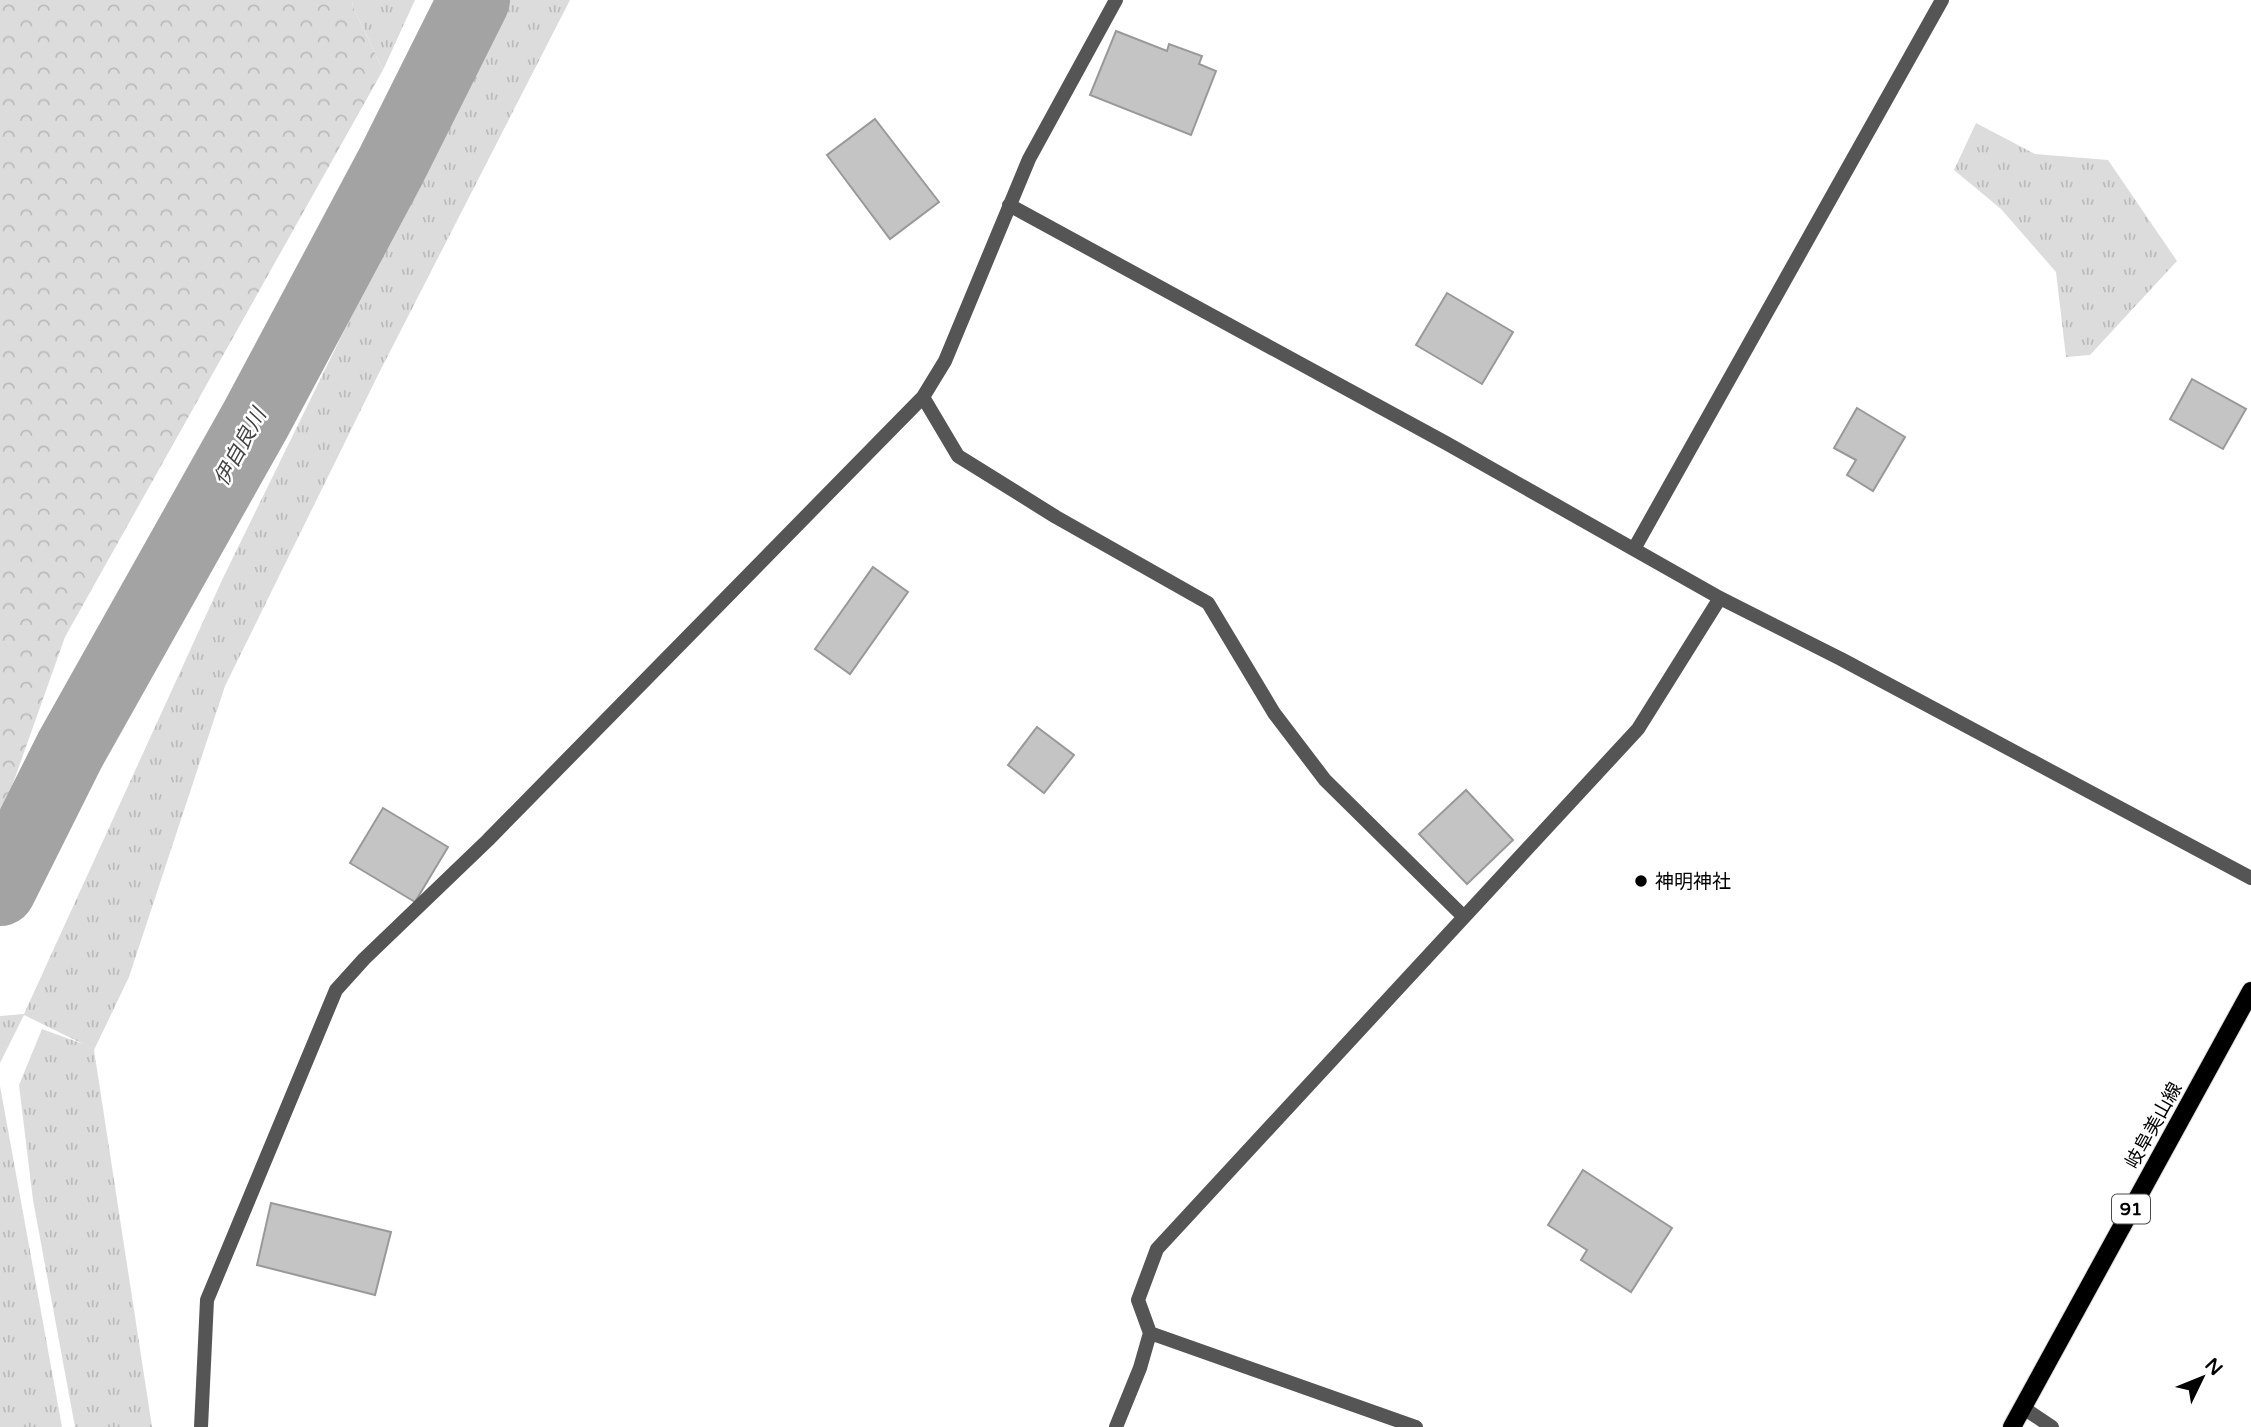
<svg xmlns="http://www.w3.org/2000/svg" width="2251" height="1427" font-family="'Varela Round','Noto Sans JP',sans-serif">
<defs>
<pattern id="grass-tufts" width="24" height="20" patternUnits="userSpaceOnUse" patternTransform="scale(1.75)"><rect width="24" height="20" fill="#dcdcdc"/><path d="M3 7l-1-3M5 7V3M7 7l1-3M15 17l-1-3M17 17v-4M19 17l1-3" fill="none" stroke="#bbb"/></pattern>
<pattern id="forest-crowns" width="20" height="18" patternUnits="userSpaceOnUse" patternTransform="scale(1.75)"><rect width="20" height="18" fill="#dcdcdc"/><path d="M2 6a3 3 0 1 1 6 0M12 15a3 3 0 1 1 6 0" fill="none" stroke="#bbb"/></pattern>
</defs>
<rect width="100%" height="100%" fill="#fff"/>
<path fill="url(#grass-tufts)" d="M 352,0 L 415,0 L 383,70 L 353,7 Z
M 506,0 L 570,0 L 378,375 L 225,686 L 129,977 L 94,1050 L 152,1427 L 75,1427 L 33,1200 L 19,1085 L 42,1029 L 83,1044 L 24,1015 L 0,1063 L 0,1016 L 24,1014 L 223,578 Z
M 1976,123 L 2035,154 L 2108,160 L 2177,261 L 2090,355 L 2066,357 L 2056,272 L 2001,209 L 1954,170 Z
M 0,1086 L 62,1427 L 0,1427 Z"/>
<path fill="url(#forest-crowns)" d="M 0,0 L 352,0 L 353,7 L 383,70 L 65,637 L 0,820 Z"/>
<g fill="none" stroke-linecap="round" stroke-linejoin="round">
<path stroke="#a3a3a3" stroke-width="72" d="M 0,890 L 70,750 L 256,419 L 391,166 L 474,0"/>
</g>
<path fill="#c4c4c4" stroke="#999" stroke-width="2" d="M 1116,31 L 1167,51 L 1169,44 L 1202,56 L 1199,64 L 1216,71 L 1191,135 L 1090,95 Z
M 875,119 L 939,202 L 890,239 L 827,155 Z
M 1447,293 L 1513,332 L 1482,384 L 1416,345 Z
M 2192,379 L 2246,409 L 2223,449 L 2170,419 Z
M 1857,408 L 1905,437 L 1873,491 L 1847,475 L 1856,460 L 1834,448 Z
M 873,567 L 908,592 L 850,674 L 815,649 Z
M 1037,727 L 1074,755 L 1044,793 L 1008,765 Z
M 1466,790 L 1513,840 L 1467,884 L 1419,834 Z
M 383,808 L 448,847 L 415,902 L 350,863 Z
M 1583,1170 L 1672,1228 L 1631,1292 L 1581,1260 L 1587,1250 L 1548,1225 Z
M 271,1203 L 391,1232 L 375,1295 L 257,1265 Z"/>
<g fill="none" stroke-linecap="round" stroke-linejoin="round">
<g stroke="#dbdbdb" stroke-width="20">
<path id="primary" d="M 2012,1427 L 2251,991"/>
</g>
<path stroke="#555" stroke-width="14" d="M 1009,205 L 1446,443 L 1720,598 L 1841,659 L 2251,878
M 923,397 L 958,456 L 1056,517 L 1208,603 L 1274,713 L 1325,780 L 1464,917
M 1634,549 L 1942,0
M 1150,1333 L 1416,1427
M 2022,1407 L 2052,1427
M 201,1427 L 207,1300 L 336,990 L 364,959 L 488,840 L 923,397 L 945,361 L 1029,159 L 1116,0
M 1116,1427 L 1140,1368 L 1150,1333 L 1138,1300 L 1157,1249 L 1638,729 L 1720,598"/>
<use href="#primary" stroke="#000" stroke-width="18"/>
</g>
<circle fill="#000" stroke="#fff" stroke-width="2.5" cx="1641" cy="881" r="7"/>
<g text-anchor="middle" stroke-width="5" stroke-linejoin="round" paint-order="stroke">
<rect fill="#fff" stroke="#4c4c4c" stroke-width="2" x="2112" y="1194.5" width="38" height="29" rx="5"/>
<g font-size="18" font-weight="bold" fill="#000">
<text x="2131" y="1215">91</text>
</g>
<g font-size="19" fill="#000" stroke="#fff" text-anchor="start">
<text x="1655" y="888">神明神社</text>
</g>
<g font-size="19" fill="#000" stroke="#fff">
<text transform="translate(2153 1125) rotate(-61)" y="7">岐阜美山線</text>
</g>
<g font-size="21" font-style="italic" fill="#444" stroke="#fff">
<text transform="translate(240 447) rotate(-61)" y="7">伊自良川</text>
</g>
</g>
<g transform="translate(2202 1378) rotate(47)" stroke="#ffffff" stroke-width="5" paint-order="stroke">
<path d="M0-5L12 26L0 18L-12 26Z" fill="#000000"/>
<text y="-10" font-size="19" font-weight="bold" text-anchor="middle" fill="#000000">N</text>
</g>
</svg>
